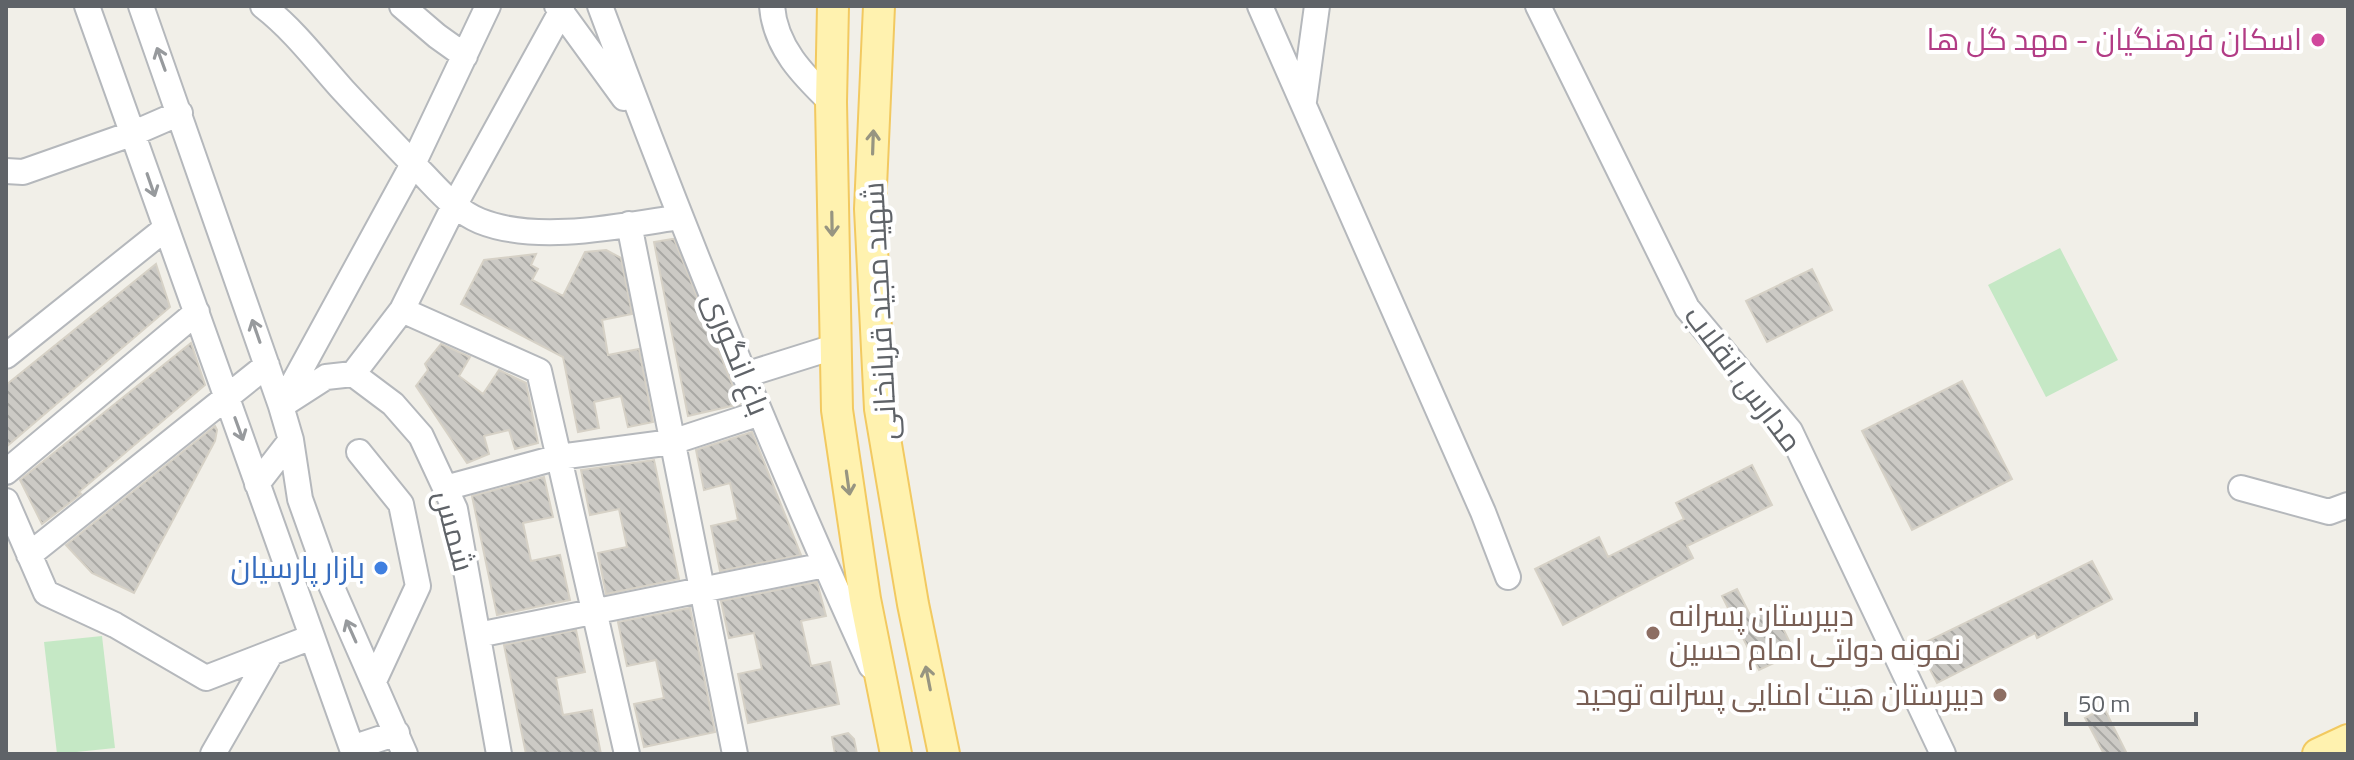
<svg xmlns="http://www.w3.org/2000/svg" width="2354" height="760" font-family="'Titillium Web',Cairo,sans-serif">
<defs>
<pattern id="building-back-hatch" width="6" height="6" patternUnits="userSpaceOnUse" patternTransform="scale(2)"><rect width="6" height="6" fill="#cccac5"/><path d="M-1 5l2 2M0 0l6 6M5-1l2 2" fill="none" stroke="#a9a8a4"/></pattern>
</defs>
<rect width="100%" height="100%" fill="#f1efe8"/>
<path fill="#c5e8c5" d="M 2060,248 L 2118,360 L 2046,397 L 1988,285 Z
M 102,636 L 115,748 L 57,754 L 44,642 Z"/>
<path fill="url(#building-back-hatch)" stroke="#d6d1c6" stroke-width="2" d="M 672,239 L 674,239 L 740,404 L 688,416 L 654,242 Z
M 606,250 L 621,258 L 632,314 L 602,320 L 608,355 L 639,349 L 653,422 L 628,427 L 621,396 L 594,402 L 599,428 L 578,432 L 563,357 L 461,304 L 484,260 L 536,254 L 531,265 L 538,269 L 532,280 L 563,296 L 585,252 Z
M 156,264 L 170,307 L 6,447 L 6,385 Z
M 1812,269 L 1832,310 L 1767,342 L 1746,301 Z
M 191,343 L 205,385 L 79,492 L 81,494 L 42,524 L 20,480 Z
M 441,344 L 470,357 L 459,376 L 483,394 L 499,370 L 526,383 L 538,443 L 515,449 L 509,430 L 484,436 L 489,454 L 467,463 L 416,386 L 428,370 L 425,364 Z
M 1962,381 L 2012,479 L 1912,530 L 1862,431 Z
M 215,426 L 217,430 L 215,441 L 134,593 L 92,573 L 66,545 Z
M 752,432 L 801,555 L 720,571 L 711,526 L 738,520 L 730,483 L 704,490 L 696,450 Z
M 654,460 L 679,579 L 606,594 L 598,553 L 627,547 L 619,509 L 590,515 L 581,470 Z
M 1752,465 L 1772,505 L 1687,546 L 1693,558 L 1563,625 L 1535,569 L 1599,537 L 1608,557 L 1684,519 L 1676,503 Z
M 544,477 L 553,517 L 523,523 L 531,561 L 560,555 L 570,600 L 497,615 L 472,496 Z
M 2092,561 L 2112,599 L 2037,638 L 2035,633 L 1937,683 L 1918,646 Z
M 817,582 L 826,616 L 801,621 L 811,666 L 830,662 L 839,704 L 748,723 L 738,674 L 762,669 L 754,633 L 729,638 L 721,601 Z
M 1737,589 L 1751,617 L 1772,606 L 1795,653 L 1759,670 L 1722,596 Z
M 690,608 L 715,732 L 644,747 L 634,704 L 664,698 L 656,660 L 627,666 L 618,622 Z
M 576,630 L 585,672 L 556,678 L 563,715 L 592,710 L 601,754 L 526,754 L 504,645 Z
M 2104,708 L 2127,754 L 2104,754 L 2085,718 Z
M 848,733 L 854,739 L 857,754 L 835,754 L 832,737 Z"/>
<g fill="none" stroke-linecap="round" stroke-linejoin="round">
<g stroke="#b5b8bc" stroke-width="28">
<path id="minor" d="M 87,6 L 354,754
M 141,6 L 281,406 L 291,440 L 300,499 L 330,583 L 405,754
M 263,6 C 294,30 317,61 343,90 C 368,117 394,144 419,170 C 438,189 455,211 480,221 C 537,244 621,226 680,217
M 402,6 L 437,36 L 465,56
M 557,6 L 624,98
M 600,6 C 683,229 772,450 871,666
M 772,6 C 775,47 803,75 831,102
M 1260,6 L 1483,512 L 1508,577
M 1538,6 L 1687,308 L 1790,431 L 1943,754
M 1304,101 L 1317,6
M 6,171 L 23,172 L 134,133 L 180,113
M 629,224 L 735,754
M 402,310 L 539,371 L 627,754
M 6,356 L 166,228
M 353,374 L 402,310 L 454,206 L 562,10
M 745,375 L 834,347
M 283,402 L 413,164 L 488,6
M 281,406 L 326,377 L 353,374 L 393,404 L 421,436 L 455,509 L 499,754
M 359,452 L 401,504 L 418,586 L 374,681
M 6,472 L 197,312
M 257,484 L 291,440
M 445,488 L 559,457 L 672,442 L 760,413
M 2241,488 L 2329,512 L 2348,505
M 6,501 L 46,593 L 115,625 L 206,678 L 312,637
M 29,555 L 267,365
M 478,635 L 825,565
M 352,748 L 397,733
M 213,754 L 271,653"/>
</g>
<g stroke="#f2c960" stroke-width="34">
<path id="major" d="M 833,6 L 831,102 L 837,410 L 865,599 L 896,754
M 879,6 L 870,209 L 880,409 L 913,604 L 944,754
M 2318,754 L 2348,740"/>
</g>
<use href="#minor" stroke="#fff" stroke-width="24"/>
<use href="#major" stroke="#fff2af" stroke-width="30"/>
</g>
<defs><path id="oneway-shaft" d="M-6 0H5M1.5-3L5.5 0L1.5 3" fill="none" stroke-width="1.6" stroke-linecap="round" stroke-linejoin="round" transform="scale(2)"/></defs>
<g stroke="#979a9d">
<use href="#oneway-shaft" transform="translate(161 59) rotate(-110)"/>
<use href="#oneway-shaft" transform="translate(151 185) rotate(71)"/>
<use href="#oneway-shaft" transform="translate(256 331) rotate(-109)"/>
<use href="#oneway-shaft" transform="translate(239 429) rotate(70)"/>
<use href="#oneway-shaft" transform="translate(351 631) rotate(-114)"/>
</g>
<g stroke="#979581">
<use href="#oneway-shaft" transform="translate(873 142) rotate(-88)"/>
<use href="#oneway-shaft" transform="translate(832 224) rotate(89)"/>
<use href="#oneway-shaft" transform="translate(848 483) rotate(82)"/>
<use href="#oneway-shaft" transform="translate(928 678) rotate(-101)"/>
</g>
<circle fill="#d1479c" stroke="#fff" stroke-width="3" cx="2318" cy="40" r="8"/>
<circle fill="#3f7fe0" stroke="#fff" stroke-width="3" cx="381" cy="568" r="8"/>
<g fill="#8d6e63" stroke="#fff" stroke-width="3">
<circle cx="1653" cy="633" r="8"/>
<circle cx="2000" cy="695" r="8"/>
</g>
<g text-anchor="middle" stroke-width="8" stroke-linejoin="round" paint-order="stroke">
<g font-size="30" fill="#b23c85" stroke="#fff" text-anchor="end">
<text x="2302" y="50">اسکان فرهنگیان - مهد گل ها</text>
</g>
<g font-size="30" fill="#5f6368" stroke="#fff">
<text transform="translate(880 311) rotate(-93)" y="10">شهید مجید قربانخانی</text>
<text transform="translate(736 354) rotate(68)" y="10">باغ انگوری</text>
<text transform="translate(1743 379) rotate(53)" y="10">مدارس انقلاب</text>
<text transform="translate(454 531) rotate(75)" y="10">شمس</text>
</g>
<g font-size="30" fill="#366cbe" stroke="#fff" text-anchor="end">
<text x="365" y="578">بازار پارسیان</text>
</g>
<g font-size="30" fill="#785e54" stroke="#fff" text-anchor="start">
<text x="1669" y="626">دبیرستان پسرانه<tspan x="1669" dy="34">نمونه دولتی امام حسین</tspan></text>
<text x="1984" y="705" text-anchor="end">دبیرستان هیت امنایی پسرانه توحید</text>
</g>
</g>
<rect width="2354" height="760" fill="none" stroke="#5f6368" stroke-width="16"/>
<path d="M2066 712v12h130v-12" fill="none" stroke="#5f6368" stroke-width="4"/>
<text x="2078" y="712" font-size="24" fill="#5f6368" stroke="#ffffff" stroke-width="6" paint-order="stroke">50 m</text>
</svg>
